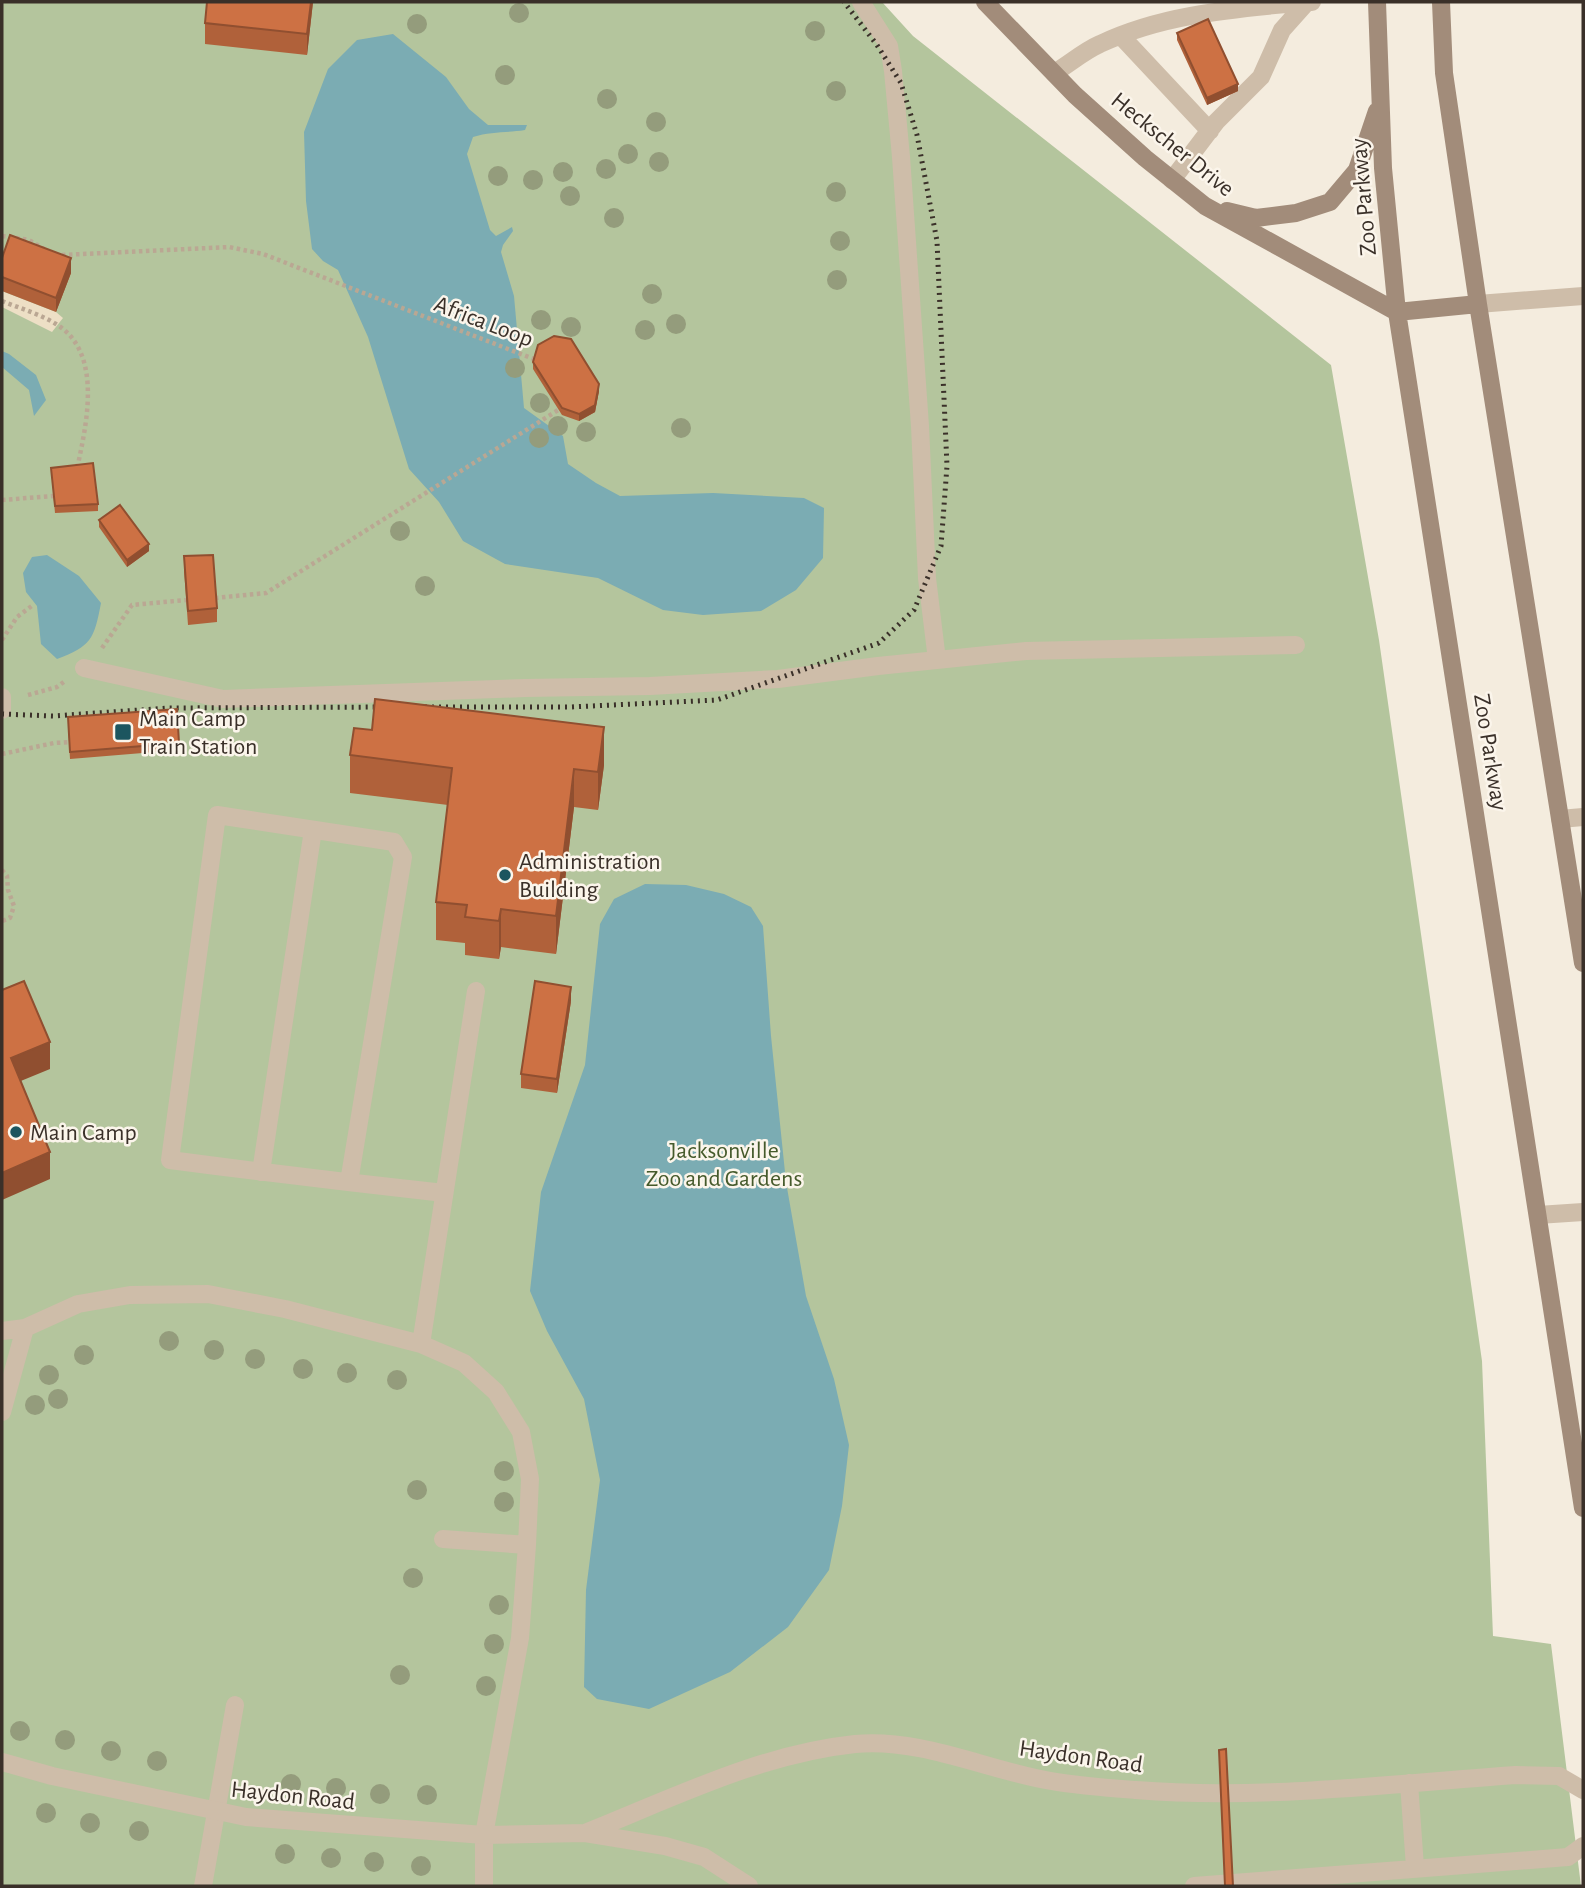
<svg xmlns="http://www.w3.org/2000/svg" width="1585" height="1888" font-family="'Alegreya Sans',sans-serif">
<rect width="100%" height="100%" fill="#f4ecde"/>
<path fill="#b4c59d" d="M 2,2 L 882,2 L 913,36 L 1331,365 L 1379,640 L 1482,1361 L 1493,1636 L 1551,1644 L 1581,1886 L 2,1886 Z"/>
<path fill="#eddfc5" d="M 2,291 L 56,312 L 63,318 L 52,332 L 2,307 Z"/>
<path fill="#7bacb3" d="M 393,34 L 446,77 L 469,109 L 488,125 L 527,125 L 525,130 C 507,133 491,131 473,137 L 467,154 L 490,230 L 496,236 L 512,227 L 513,231 L 503,245 L 501,252 L 514,296 L 524,408 L 563,436 L 568,464 L 596,483 L 620,496 L 713,493 L 804,498 L 824,508 L 823,558 L 796,590 L 761,611 L 703,615 L 663,610 L 598,578 L 505,564 L 463,541 L 439,502 L 409,469 L 368,337 L 338,270 L 323,261 L 312,249 L 306,201 L 304,132 L 328,69 L 357,40 Z
M 2,351 L 9,354 L 36,375 L 46,400 L 34,416 L 29,390 L 2,367 Z
M 47,555 L 79,576 L 101,603 C 94,640 91,646 57,659 L 41,644 L 37,606 L 26,592 L 23,573 L 32,557 Z
M 645,884 L 686,885 L 724,894 L 751,907 L 763,926 L 771,1036 L 786,1182 L 806,1296 L 834,1379 L 849,1445 L 842,1506 L 829,1570 L 788,1627 L 730,1672 L 649,1709 L 597,1699 L 584,1687 L 586,1590 L 600,1480 L 584,1399 L 547,1331 L 530,1291 L 541,1192 L 585,1065 L 600,924 L 614,899 Z"/>
<g fill="none" stroke-linecap="round" stroke-linejoin="round">
<path stroke="#baa793" stroke-width="4.5" stroke-dasharray="3.5 3.5" stroke-linecap="butt" d="M 2,236 L 29,240 L 44,249
M 62,255 L 229,247 L 263,254 L 539,361
M 2,301 C 19,308 40,314 56,324 C 104,353 86,426 77,469
M 2,500 L 53,496
M 215,598 L 266,593 L 563,407
M 2,640 L 17,617 L 33,605
M 102,648 L 132,605 L 186,600
M 28,695 L 57,687 L 65,681
M 2,754 L 54,743 L 72,742
M 2,870 L 7,876 L 8,890 L 14,906 L 10,918 L 2,921"/>
<path stroke="#cebda9" stroke-width="18" d="M 861,2 L 889,46 L 893,71 L 901,157 L 920,426 L 927,578 L 937,660
M 1121,36 L 1210,131
M 1054,73 C 1069,64 1084,51 1100,44 C 1165,13 1236,9 1307,2
M 1172,180 L 1216,122 L 1261,77 L 1282,30 L 1307,2 L 1312,2
M 84,668 L 223,699 L 525,688 L 650,686 L 778,679 L 878,666 L 1026,651 L 1296,645
M 261,1172 L 313,830
M 349,1182 L 403,857 L 394,842 L 217,815 L 170,1160 C 261,1172 352,1183 444,1193
M 2,1331 L 25,1328 L 78,1304 L 130,1295 L 208,1294 L 285,1309 L 421,1344 L 464,1363 L 496,1392 L 521,1432 L 530,1479 L 527,1545 L 520,1638 L 484,1835 L 484,1886
M 421,1344 L 476,991
M 2,1412 L 25,1328
M 443,1539 L 527,1545
M 203,1886 L 235,1705"/>
<path stroke="#cebda9" stroke-width="18" d="M 2,697 L 2,710"/>
<path stroke="#cebda9" stroke-width="18" d="M 1478,304 L 1583,296
M 1560,819 L 1583,817
M 2,1762 L 52,1776 L 246,1817 L 484,1835 L 585,1833 L 665,1846 L 704,1857 L 749,1886
M 1409,1783 L 1415,1867
M 585,1833 C 673,1798 760,1754 855,1744 C 923,1738 986,1770 1051,1781 C 1079,1786 1108,1788 1136,1790 C 1260,1800 1391,1784 1515,1775 L 1559,1776 L 1583,1790
M 1194,1886 L 1568,1857 L 1583,1846"/>
<path stroke="#cebda9" stroke-width="18" d="M 1538,1215 L 1583,1212"/>
<path stroke="#a28c7a" stroke-width="18" d="M 985,2 L 1075,95 L 1145,158 L 1205,206 L 1397,312 L 1478,304
M 1377,2 L 1383,168 L 1397,312 L 1583,1508
M 1441,2 L 1444,73 L 1478,304 L 1583,963
M 1227,211 L 1256,218 L 1296,213 L 1330,202 L 1357,170 L 1377,111"/>
<path stroke="#3a3029" stroke-width="5" stroke-dasharray="2 5" stroke-linecap="butt" d="M 425,707 L 570,707 L 717,700 L 879,643 L 914,610 L 941,546 L 947,466 L 937,241 L 917,135 L 901,83 L 877,45 L 844,2
M 2,714 L 53,716 L 169,708 L 393,707"/>
</g>
<g fill="#949c7c">
<circle cx="519" cy="13" r="10"/>
<circle cx="417" cy="24" r="10"/>
<circle cx="815" cy="31" r="10"/>
<circle cx="505" cy="75" r="10"/>
<circle cx="836" cy="91" r="10"/>
<circle cx="607" cy="99" r="10"/>
<circle cx="656" cy="122" r="10"/>
<circle cx="628" cy="154" r="10"/>
<circle cx="659" cy="162" r="10"/>
<circle cx="606" cy="169" r="10"/>
<circle cx="563" cy="172" r="10"/>
<circle cx="498" cy="176" r="10"/>
<circle cx="533" cy="180" r="10"/>
<circle cx="836" cy="192" r="10"/>
<circle cx="570" cy="196" r="10"/>
<circle cx="614" cy="218" r="10"/>
<circle cx="840" cy="241" r="10"/>
<circle cx="837" cy="280" r="10"/>
<circle cx="652" cy="294" r="10"/>
<circle cx="541" cy="320" r="10"/>
<circle cx="676" cy="324" r="10"/>
<circle cx="571" cy="327" r="10"/>
<circle cx="645" cy="330" r="10"/>
<circle cx="515" cy="368" r="10"/>
<circle cx="540" cy="403" r="10"/>
<circle cx="558" cy="426" r="10"/>
<circle cx="681" cy="428" r="10"/>
<circle cx="586" cy="432" r="10"/>
<circle cx="539" cy="438" r="10"/>
<circle cx="400" cy="531" r="10"/>
<circle cx="425" cy="586" r="10"/>
<circle cx="169" cy="1341" r="10"/>
<circle cx="214" cy="1350" r="10"/>
<circle cx="84" cy="1355" r="10"/>
<circle cx="255" cy="1359" r="10"/>
<circle cx="303" cy="1369" r="10"/>
<circle cx="347" cy="1373" r="10"/>
<circle cx="49" cy="1375" r="10"/>
<circle cx="397" cy="1380" r="10"/>
<circle cx="58" cy="1399" r="10"/>
<circle cx="35" cy="1405" r="10"/>
<circle cx="504" cy="1471" r="10"/>
<circle cx="417" cy="1490" r="10"/>
<circle cx="504" cy="1502" r="10"/>
<circle cx="413" cy="1578" r="10"/>
<circle cx="499" cy="1605" r="10"/>
<circle cx="494" cy="1644" r="10"/>
<circle cx="400" cy="1675" r="10"/>
<circle cx="486" cy="1686" r="10"/>
<circle cx="20" cy="1731" r="10"/>
<circle cx="65" cy="1740" r="10"/>
<circle cx="111" cy="1751" r="10"/>
<circle cx="157" cy="1761" r="10"/>
<circle cx="291" cy="1784" r="10"/>
<circle cx="336" cy="1788" r="10"/>
<circle cx="380" cy="1794" r="10"/>
<circle cx="427" cy="1795" r="10"/>
<circle cx="46" cy="1813" r="10"/>
<circle cx="90" cy="1823" r="10"/>
<circle cx="139" cy="1831" r="10"/>
<circle cx="285" cy="1854" r="10"/>
<circle cx="331" cy="1858" r="10"/>
<circle cx="374" cy="1862" r="10"/>
<circle cx="421" cy="1866" r="10"/>
</g>
<path fill="#b0613a" d="M 207,2 L 313,2 L 307,55 L 205,44 L 205,23 Z
M 1177,33 L 1238,91 L 1207,105 L 1177,40 Z
M 2,258 L 71,273 L 56,312 L 2,291 Z
M 533,362 L 599,391 L 595,412 L 579,421 L 562,415 L 533,369 Z
M 51,468 L 98,504 L 98,511 L 55,513 Z
M 99,520 L 149,551 L 127,567 L 99,527 Z
M 184,556 L 217,608 L 217,622 L 188,625 L 184,570 Z
M 68,724 L 179,743 L 179,750 L 70,759 Z
M 350,755 L 604,765 L 598,810 L 574,807 L 556,954 L 501,947 L 499,959 L 465,955 L 465,943 L 436,940 L 436,902 L 448,805 L 350,793 Z
M 571,1001 L 557,1093 L 521,1088 L 521,1074 Z"/>
<path fill="#904f30" d="M 311,2 L 313,2 L 307,55 L 307,34 Z
M 1238,84 L 1238,91 L 1207,105 L 1207,98 Z
M 71,258 L 71,273 L 56,312 L 56,298 Z
M 599,384 L 599,391 L 595,412 L 579,421 L 579,414 Z
M 149,544 L 149,551 L 127,567 L 127,560 Z
M 604,727 L 604,765 L 598,810 L 598,772 Z
M 574,769 L 574,807 L 556,954 L 556,916 Z
M 501,909 L 501,947 L 499,959 L 499,921 Z
M 571,987 L 571,1001 L 557,1093 L 557,1079 Z
M 50,1042 L 50,1069 L 11,1085 L 11,1058 Z
M 50,1152 L 50,1179 L 2,1200 L 2,1173 Z"/>
<path fill="#cd7144" stroke="#904f30" stroke-width="2" d="M 207,2 L 311,2 L 307,34 L 205,23 Z
M 1208,19 L 1238,84 L 1207,98 L 1177,33 Z
M 10,235 L 71,258 L 56,298 L 2,277 L 2,258 Z
M 554,336 L 571,339 L 599,384 L 595,405 L 579,414 L 562,408 L 533,362 L 538,345 Z
M 93,463 L 98,504 L 55,506 L 51,468 Z
M 120,505 L 149,544 L 127,560 L 99,520 Z
M 213,555 L 217,608 L 188,611 L 184,556 Z
M 375,699 L 604,727 L 598,772 L 574,769 L 556,916 L 501,909 L 499,921 L 465,917 L 467,905 L 436,902 L 452,768 L 350,755 L 354,728 L 372,730 Z
M 177,709 L 179,743 L 70,752 L 68,717 Z
M 24,981 L 50,1042 L 11,1058 L 50,1152 L 2,1173 L 2,990 Z
M 535,981 L 571,987 L 557,1079 L 521,1074 Z
M 1226,1749 L 1233,1886 L 1225,1886 L 1219,1750 Z"/>
<g fill="#1c555f" stroke="#fbf5eb" stroke-width="2.5">
<rect x="114" y="723" width="18" height="18" rx="3.5"/>
<circle cx="505" cy="875" r="7"/>
<circle cx="16" cy="1132" r="7"/>
</g>
<g text-anchor="middle" stroke-width="5" stroke-linejoin="round" paint-order="stroke">
<g font-size="24" fill="#3a3029" stroke="#fbf5eb">
<text transform="translate(1173 144) rotate(39)" y="8">Heckscher Drive</text>
<text transform="translate(1363 197) rotate(-95)" y="8">Zoo Parkway</text>
<text transform="translate(484 321) rotate(21)" y="8">Africa Loop</text>
<text transform="translate(1491 752) rotate(81)" y="8">Zoo Parkway</text>
<text transform="translate(1081 1756) rotate(8)" y="8">Haydon Road</text>
<text transform="translate(293 1795) rotate(6)" y="8">Haydon Road</text>
</g>
<g font-size="24" fill="#3a3029" stroke="#fbf5eb" text-anchor="start">
<text x="139" y="726">Main Camp<tspan x="139" dy="28">Train Station</tspan></text>
<text x="519" y="869">Administration<tspan x="519" dy="28">Building</tspan></text>
<text x="30" y="1140">Main Camp</text>
</g>
<g font-size="24" fill="#455a2b" stroke="#fbf5eb">
<text x="724" y="1158">Jacksonville<tspan x="724" dy="28">Zoo and Gardens</tspan></text>
</g>
</g>
<rect width="1585" height="1888" fill="none" stroke="#3a3029" stroke-width="7"/>
</svg>
